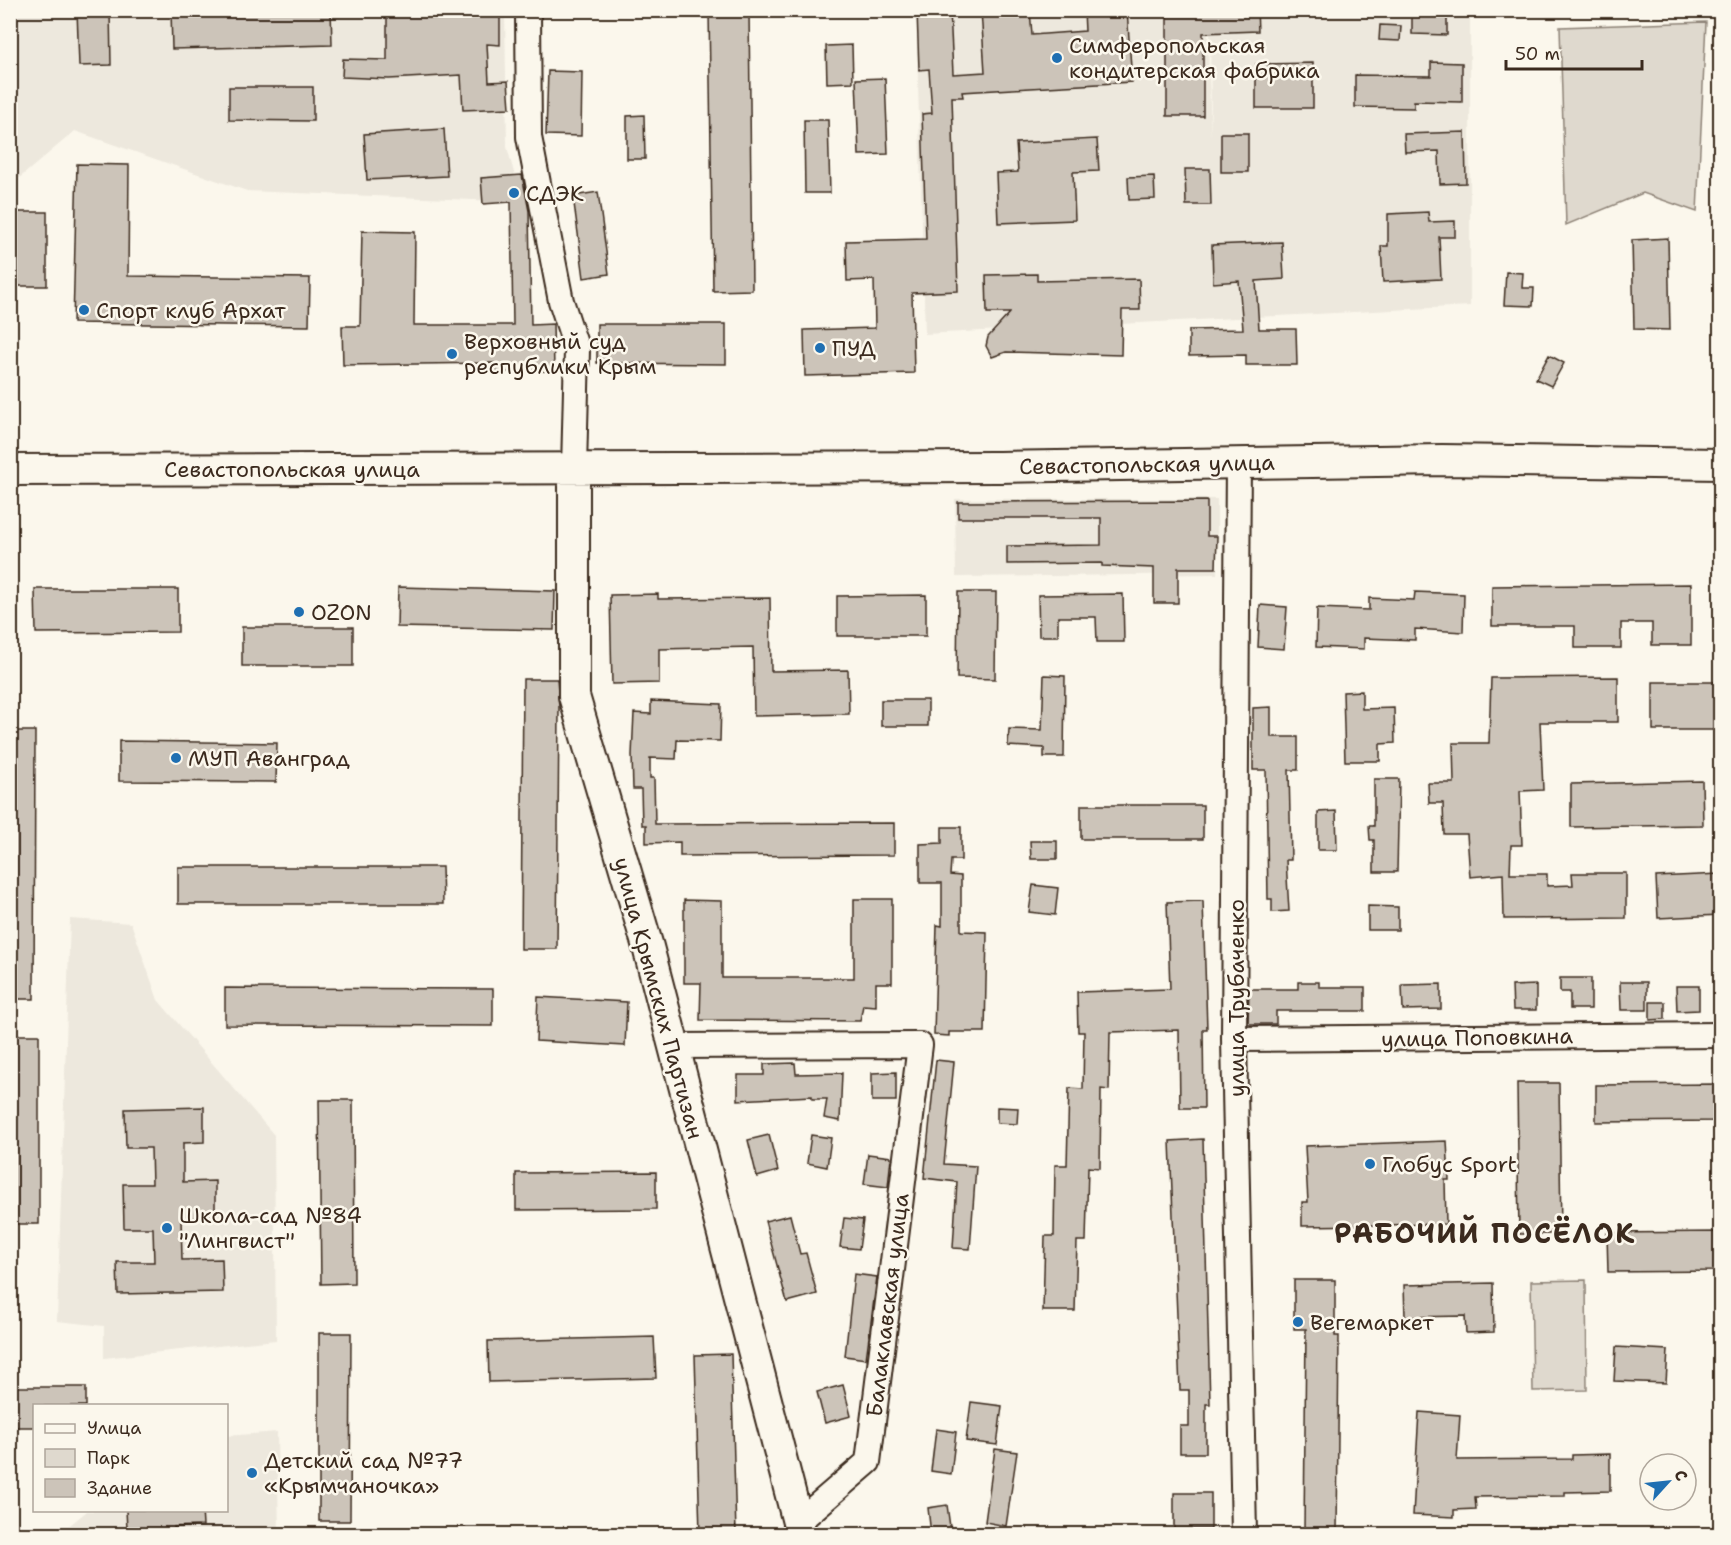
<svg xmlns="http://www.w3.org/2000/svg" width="1731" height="1545" font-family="'Shantell Sans',sans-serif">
<rect width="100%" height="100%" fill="#fbf7ec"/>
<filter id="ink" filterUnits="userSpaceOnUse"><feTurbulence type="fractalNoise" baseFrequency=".0167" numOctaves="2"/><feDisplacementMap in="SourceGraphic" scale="12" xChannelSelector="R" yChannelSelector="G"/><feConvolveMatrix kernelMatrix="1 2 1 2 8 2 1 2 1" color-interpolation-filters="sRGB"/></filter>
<g filter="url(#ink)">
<path fill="#ede8dd" d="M 10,11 L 505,11 L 507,147 L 522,202 L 247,191 L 75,131 L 17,180 L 11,180 Z
M 916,11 L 1207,11 L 1211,137 L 1210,11 L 1470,11 L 1470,306 L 925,334 Z
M 955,499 L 1217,499 L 1217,574 L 956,577 Z
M 70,919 L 131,923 L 158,1000 L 274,1135 L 276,1340 L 104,1358 L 104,1326 L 57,1321 Z
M 277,1432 L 279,1534 L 59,1534 L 87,1511 L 226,1510 L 227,1436 Z"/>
<path fill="#dfd9ce" stroke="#8d8276" stroke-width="1.5" d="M 1706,22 L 1697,212 L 1643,193 L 1566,225 L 1560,27 Z
M 1586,1280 L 1587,1390 L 1533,1391 L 1531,1281 Z"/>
<path fill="#ccc4b9" stroke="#3b2a1e" stroke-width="1.5" d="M 77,10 L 110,10 L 111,65 L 79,66 Z
M 171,10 L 331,10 L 332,45 L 172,49 Z
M 387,10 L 500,10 L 500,45 L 487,44 L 489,82 L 508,81 L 510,108 L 463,110 L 461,75 L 389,79 L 342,77 L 343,59 L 387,60 Z
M 709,10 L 749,10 L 752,290 L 713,291 Z
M 917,10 L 950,10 L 953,74 L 985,72 L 981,10 L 1030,10 L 1032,35 L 1085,31 L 1084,10 L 1127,10 L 1132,82 L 962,92 L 963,97 L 952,97 L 958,291 L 912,293 L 914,373 L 805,376 L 804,330 L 875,328 L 874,280 L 847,281 L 846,241 L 926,239 L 922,114 L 932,113 L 929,69 L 919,70 Z
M 1167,10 L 1257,10 L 1258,31 L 1203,33 L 1203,116 L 1167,116 Z
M 1412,10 L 1447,10 L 1447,35 L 1412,34 Z
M 1380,25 L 1401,26 L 1400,41 L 1379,40 Z
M 852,45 L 853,82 L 827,83 L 826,46 Z
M 1431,62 L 1462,63 L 1462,102 L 1414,101 L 1414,108 L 1355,107 L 1355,75 L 1431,76 Z
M 1313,63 L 1313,108 L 1256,108 L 1256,64 Z
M 548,71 L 582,72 L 581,136 L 546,135 Z
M 885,78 L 888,154 L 859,155 L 856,79 Z
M 229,87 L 313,87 L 313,121 L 229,120 Z
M 644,115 L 645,159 L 627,159 L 627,116 Z
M 804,120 L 828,120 L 830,193 L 805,193 Z
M 444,129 L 447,176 L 367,180 L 364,134 Z
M 1465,132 L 1466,183 L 1440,184 L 1439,151 L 1405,152 L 1404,134 Z
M 1221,133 L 1248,133 L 1248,172 L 1221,172 Z
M 1097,139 L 1099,171 L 1073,172 L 1075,220 L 998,223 L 996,173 L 1018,172 L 1016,143 Z
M 77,164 L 129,165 L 128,276 L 310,278 L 309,326 L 73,323 Z
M 1185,169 L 1210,169 L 1211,205 L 1186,205 Z
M 522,175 L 529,211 L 531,325 L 553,324 L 554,371 L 495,372 L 494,363 L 343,365 L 342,326 L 360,326 L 362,231 L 415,232 L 414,325 L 513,325 L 511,202 L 483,204 L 481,178 Z
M 1154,176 L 1155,199 L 1129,200 L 1128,177 Z
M 598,192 L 609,274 L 584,278 L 573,196 Z
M 10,212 L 47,212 L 47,286 L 10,286 Z
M 1428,212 L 1429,222 L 1455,221 L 1455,237 L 1439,237 L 1441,279 L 1383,282 L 1381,246 L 1388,246 L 1388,214 Z
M 1668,238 L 1670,330 L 1634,329 L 1632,240 Z
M 1282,242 L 1284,279 L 1256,281 L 1259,329 L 1296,329 L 1297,365 L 1246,365 L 1246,355 L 1189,356 L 1189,330 L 1243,329 L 1239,281 L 1213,283 L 1212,245 Z
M 1506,272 L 1523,273 L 1522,288 L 1534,288 L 1533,306 L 1504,305 Z
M 1037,274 L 1037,281 L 1139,279 L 1140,310 L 1122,310 L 1121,355 L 1006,352 L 992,357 L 986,346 L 988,337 L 1010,313 L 987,313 L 986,275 Z
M 597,324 L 726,324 L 726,364 L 597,363 Z
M 1549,355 L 1564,363 L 1551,386 L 1536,379 Z
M 1207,501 L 1207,536 L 1217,536 L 1216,568 L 1178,568 L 1178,603 L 1154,603 L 1154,568 L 1102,566 L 1102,563 L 1007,564 L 1007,546 L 1101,545 L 1101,518 L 958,518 L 958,502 Z
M 1691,584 L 1691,645 L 1652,645 L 1652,623 L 1621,623 L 1621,648 L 1575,648 L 1575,626 L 1492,626 L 1492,586 Z
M 398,587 L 555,591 L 554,630 L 397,627 Z
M 35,589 L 178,589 L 178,632 L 36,633 Z
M 958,592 L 996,592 L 995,679 L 957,678 Z
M 1415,592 L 1464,594 L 1463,632 L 1415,629 L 1415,640 L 1364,638 L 1364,649 L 1316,647 L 1317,608 L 1369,610 L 1369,598 L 1414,600 Z
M 658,594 L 658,599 L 770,598 L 771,671 L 848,670 L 849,714 L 754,716 L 753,647 L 659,649 L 659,683 L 612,684 L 610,595 Z
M 1123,594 L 1124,642 L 1097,642 L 1096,617 L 1058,617 L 1058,636 L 1039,636 L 1038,595 Z
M 926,595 L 926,636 L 837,636 L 837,596 Z
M 1260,605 L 1287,607 L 1284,649 L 1258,647 Z
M 242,627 L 353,627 L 353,666 L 242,666 Z
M 1044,675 L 1065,676 L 1064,757 L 1044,757 L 1044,748 L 1008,746 L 1009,729 L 1042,730 Z
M 1618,677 L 1618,722 L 1540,722 L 1543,790 L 1520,791 L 1522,845 L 1511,845 L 1510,874 L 1547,874 L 1547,886 L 1573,885 L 1572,873 L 1626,873 L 1626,918 L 1504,919 L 1503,874 L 1470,877 L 1467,834 L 1444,834 L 1443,803 L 1429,803 L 1428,783 L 1454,783 L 1453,743 L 1489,743 L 1491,678 Z
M 523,679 L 557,679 L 559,707 L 557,949 L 521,949 Z
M 1653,682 L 1720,682 L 1720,730 L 1653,730 Z
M 1362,691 L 1362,709 L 1394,708 L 1395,743 L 1380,744 L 1380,761 L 1345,761 L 1343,692 Z
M 881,700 L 928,700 L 928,726 L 881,726 Z
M 651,701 L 721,704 L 720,741 L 677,740 L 676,759 L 650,758 L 650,778 L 654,778 L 655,824 L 894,823 L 894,855 L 680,856 L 680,842 L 646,843 L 646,825 L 642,825 L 641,789 L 633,789 L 632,755 L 634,713 L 651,714 Z
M 1271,707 L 1271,737 L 1298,737 L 1298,770 L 1289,770 L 1291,860 L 1286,860 L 1289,911 L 1272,912 L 1272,899 L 1268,899 L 1266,770 L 1253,770 L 1253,708 Z
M 10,731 L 35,731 L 34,999 L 10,999 Z
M 119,741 L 277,743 L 276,782 L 119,781 Z
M 1374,779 L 1399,779 L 1397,872 L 1374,872 L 1374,840 L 1370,840 L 1369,826 L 1374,826 Z
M 1702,781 L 1703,825 L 1571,827 L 1571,784 Z
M 1081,805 L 1203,805 L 1203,839 L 1081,839 Z
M 1336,811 L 1337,850 L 1318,850 L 1318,812 Z
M 942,827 L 961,827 L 961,860 L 951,860 L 950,875 L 961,876 L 961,931 L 987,932 L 985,1032 L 949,1032 L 949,1036 L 934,1035 L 937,925 L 942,926 L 942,883 L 920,883 L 920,844 L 942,843 Z
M 1030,841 L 1057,841 L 1057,859 L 1031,859 Z
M 178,867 L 442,867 L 443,904 L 178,904 Z
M 1720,874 L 1720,915 L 1658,918 L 1656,877 Z
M 1033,885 L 1058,888 L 1055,915 L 1029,912 Z
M 854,899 L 892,899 L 892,983 L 876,983 L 876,1006 L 863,1005 L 860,1021 L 700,1020 L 701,983 L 684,983 L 684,900 L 722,901 L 722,978 L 854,978 Z
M 1203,901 L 1207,1029 L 1203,1029 L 1204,1108 L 1180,1108 L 1179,1030 L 1110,1032 L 1109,1090 L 1101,1089 L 1100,1168 L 1088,1167 L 1086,1241 L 1077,1241 L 1075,1311 L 1043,1311 L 1045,1236 L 1054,1236 L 1055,1165 L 1067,1165 L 1069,1088 L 1083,1089 L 1084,1032 L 1078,1032 L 1077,992 L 1170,989 L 1167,902 Z
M 1368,906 L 1398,907 L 1398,930 L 1368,930 Z
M 1560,978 L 1591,978 L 1591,1009 L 1570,1009 L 1570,992 L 1560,992 Z
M 1298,982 L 1319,982 L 1319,987 L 1365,987 L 1365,1011 L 1276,1011 L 1276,1024 L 1248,1024 L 1249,989 L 1298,989 Z
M 1620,982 L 1647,982 L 1647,1010 L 1621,1010 Z
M 1441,984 L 1441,1009 L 1403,1010 L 1402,985 Z
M 1536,985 L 1536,1010 L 1513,1010 L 1512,986 Z
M 1676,986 L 1699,986 L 1699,1010 L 1677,1011 Z
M 225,988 L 493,989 L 493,1026 L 225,1025 Z
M 538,997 L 627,1002 L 625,1046 L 536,1041 Z
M 1650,1002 L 1665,1002 L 1665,1019 L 1650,1020 Z
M 10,1035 L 39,1035 L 39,1224 L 10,1224 Z
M 936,1060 L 954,1062 L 944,1164 L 976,1166 L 970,1249 L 953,1248 L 957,1182 L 924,1178 Z
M 795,1063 L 796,1074 L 842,1073 L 840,1121 L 824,1118 L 827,1099 L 812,1099 L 812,1096 L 738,1100 L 738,1075 L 764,1075 L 764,1064 Z
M 896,1072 L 896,1101 L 872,1101 L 872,1073 Z
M 1517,1083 L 1559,1083 L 1561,1234 L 1519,1234 Z
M 1720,1084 L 1720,1121 L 1596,1122 L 1596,1085 Z
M 319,1100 L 353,1100 L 354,1283 L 321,1284 Z
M 204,1107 L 204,1142 L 183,1143 L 183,1182 L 215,1181 L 215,1217 L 181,1218 L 182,1260 L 222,1259 L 223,1292 L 118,1294 L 117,1262 L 154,1262 L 153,1228 L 124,1228 L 123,1184 L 152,1184 L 151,1148 L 126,1148 L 125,1109 Z
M 997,1107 L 1018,1108 L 1017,1124 L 997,1123 Z
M 769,1135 L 778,1171 L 757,1177 L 748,1140 Z
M 811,1135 L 831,1138 L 827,1167 L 807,1163 Z
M 1203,1139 L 1210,1404 L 1206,1404 L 1206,1453 L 1180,1453 L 1180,1426 L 1189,1426 L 1189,1390 L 1180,1390 L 1170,1141 Z
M 1447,1141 L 1449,1180 L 1445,1180 L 1446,1224 L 1302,1226 L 1302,1202 L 1308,1202 L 1305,1146 Z
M 868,1154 L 891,1157 L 888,1187 L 864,1184 Z
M 656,1172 L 656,1209 L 516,1210 L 516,1173 Z
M 790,1215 L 800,1254 L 806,1253 L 817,1294 L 787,1302 L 765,1221 Z
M 844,1218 L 863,1220 L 859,1249 L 840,1247 Z
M 1720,1232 L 1720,1271 L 1608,1272 L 1607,1233 Z
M 854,1274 L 877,1277 L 866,1359 L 845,1356 Z
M 1294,1280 L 1335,1280 L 1335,1336 L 1339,1336 L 1337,1533 L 1304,1532 L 1306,1329 L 1294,1329 Z
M 1493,1283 L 1494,1332 L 1466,1333 L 1465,1316 L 1405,1317 L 1404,1285 Z
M 319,1333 L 351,1333 L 350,1521 L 319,1521 Z
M 654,1337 L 656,1378 L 489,1382 L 488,1341 Z
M 1616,1347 L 1668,1350 L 1666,1383 L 1614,1381 Z
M 731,1354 L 736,1534 L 700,1534 L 695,1355 Z
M 843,1385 L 851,1416 L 825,1423 L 817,1392 Z
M 10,1387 L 86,1387 L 86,1406 L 34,1406 L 34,1427 L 10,1427 Z
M 971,1402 L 1002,1406 L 997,1445 L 966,1441 Z
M 1419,1412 L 1460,1415 L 1457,1460 L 1572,1459 L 1572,1455 L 1610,1454 L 1610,1491 L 1565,1492 L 1565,1496 L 1475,1497 L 1476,1509 L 1454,1510 L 1454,1517 L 1413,1515 Z
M 936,1429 L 956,1432 L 951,1474 L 931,1471 Z
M 995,1449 L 1017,1452 L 1006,1526 L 985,1522 Z
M 1174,1493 L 1211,1493 L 1211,1529 L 1174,1529 Z
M 947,1505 L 951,1534 L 931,1534 L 928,1508 Z
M 126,1510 L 202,1510 L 203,1526 L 174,1527 L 175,1534 L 159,1534 L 159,1528 L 127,1529 Z"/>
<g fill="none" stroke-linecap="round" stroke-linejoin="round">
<g stroke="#3b2a1e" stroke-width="28">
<path id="minor" d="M 528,10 L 529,137 L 561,301 L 577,350 L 574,468
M 1238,462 L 1234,1039 L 1244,1534
M 1234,1039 L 1720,1035
M 673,1046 L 920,1045 L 868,1462 L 797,1523"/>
</g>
<g stroke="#3b2a1e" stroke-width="34">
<path id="major" d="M 574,468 L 574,696 L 648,947 L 801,1534
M 10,470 L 999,467 L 1442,460 L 1720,464"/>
</g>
<use href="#minor" stroke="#fbf7ec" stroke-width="24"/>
<use href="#major" stroke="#fbf7ec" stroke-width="30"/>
</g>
</g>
<g fill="#1f6fb2" stroke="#fbf7ec" stroke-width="2">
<circle cx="1057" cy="58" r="6"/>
<circle cx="514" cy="193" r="6"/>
<circle cx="84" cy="310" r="6"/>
<circle cx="820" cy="348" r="6"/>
<circle cx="452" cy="354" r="6"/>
<circle cx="299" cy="612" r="6"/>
<circle cx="176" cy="758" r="6"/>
<circle cx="1370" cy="1164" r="6"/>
<circle cx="167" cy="1228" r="6"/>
<circle cx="1298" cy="1322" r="6"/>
<circle cx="252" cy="1473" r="6"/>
</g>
<g text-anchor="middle" stroke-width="5" stroke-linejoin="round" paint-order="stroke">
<g font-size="22" fill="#3b2a1e" stroke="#fbf7ec" text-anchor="start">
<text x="1069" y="53">Симферопольская<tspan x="1069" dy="25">кондитерская фабрика</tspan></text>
<text x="526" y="201">СДЭК</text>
<text x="96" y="318">Спорт клуб Архат</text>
<text x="464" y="349">Верховный суд<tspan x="464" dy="25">республики Крым</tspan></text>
<text x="832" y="356">ПУД</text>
<text x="311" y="620">OZON</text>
<text x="188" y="766">МУП Аванград</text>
<text x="1382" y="1172">Глобус Sport</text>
<text x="179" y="1223">Школа-сад №84<tspan x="179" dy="25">"Лингвист"</tspan></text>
<text x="1310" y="1330">Вегемаркет</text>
<text x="264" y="1468">Детский сад №77<tspan x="264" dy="25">«Крымчаночка»</tspan></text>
</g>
<g font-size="22" fill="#3b2a1e" stroke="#fbf7ec">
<text transform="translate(1147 464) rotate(-1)" y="8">Севастопольская улица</text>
<text x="292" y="477">Севастопольская улица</text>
<text transform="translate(659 998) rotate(75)" y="8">улица Крымских Партизан</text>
<text transform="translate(1236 998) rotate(-90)" y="8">улица Трубаченко</text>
<text transform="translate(1477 1037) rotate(-1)" y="8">улица Поповкина</text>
<text transform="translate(887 1305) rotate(-83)" y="8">Балаклавская улица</text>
</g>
<g font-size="28" font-weight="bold" letter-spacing="1.5" fill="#3b2a1e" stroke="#fbf7ec">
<text x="1485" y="1243">РАБОЧИЙ ПОСЁЛОК</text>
</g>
</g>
<rect width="1731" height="1545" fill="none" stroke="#fbf7ec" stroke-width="36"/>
<rect x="18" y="18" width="1695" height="1509" fill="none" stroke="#3b2a1e" stroke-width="2" filter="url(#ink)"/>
<rect x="33" y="1404" width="195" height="108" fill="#fbf7ec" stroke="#aea59a" stroke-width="1.5"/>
<rect x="45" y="1424" width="30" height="9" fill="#fbf7ec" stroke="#aea59a" stroke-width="1.5"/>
<text x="87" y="1434" font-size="18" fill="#3b2a1e">Улица</text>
<rect x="45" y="1449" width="30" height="18" fill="#dfd9ce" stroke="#aea59a" stroke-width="1.5"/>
<text x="87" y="1464" font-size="18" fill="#3b2a1e">Парк</text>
<rect x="45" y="1479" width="30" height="18" fill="#ccc4b9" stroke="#aea59a" stroke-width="1.5"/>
<text x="87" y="1494" font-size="18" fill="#3b2a1e">Здание</text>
<g transform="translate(1668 1482) rotate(63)"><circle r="28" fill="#fbf7ec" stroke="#aea59a" stroke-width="1.5"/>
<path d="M0-4.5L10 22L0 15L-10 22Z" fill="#1f6fb2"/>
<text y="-9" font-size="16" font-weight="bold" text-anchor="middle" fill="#3b2a1e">С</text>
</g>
<path d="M1506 60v9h136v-9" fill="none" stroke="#3b2a1e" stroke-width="3"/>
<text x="1515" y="60" font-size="18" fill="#3b2a1e" stroke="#fbf7ec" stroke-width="4.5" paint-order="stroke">50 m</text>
</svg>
